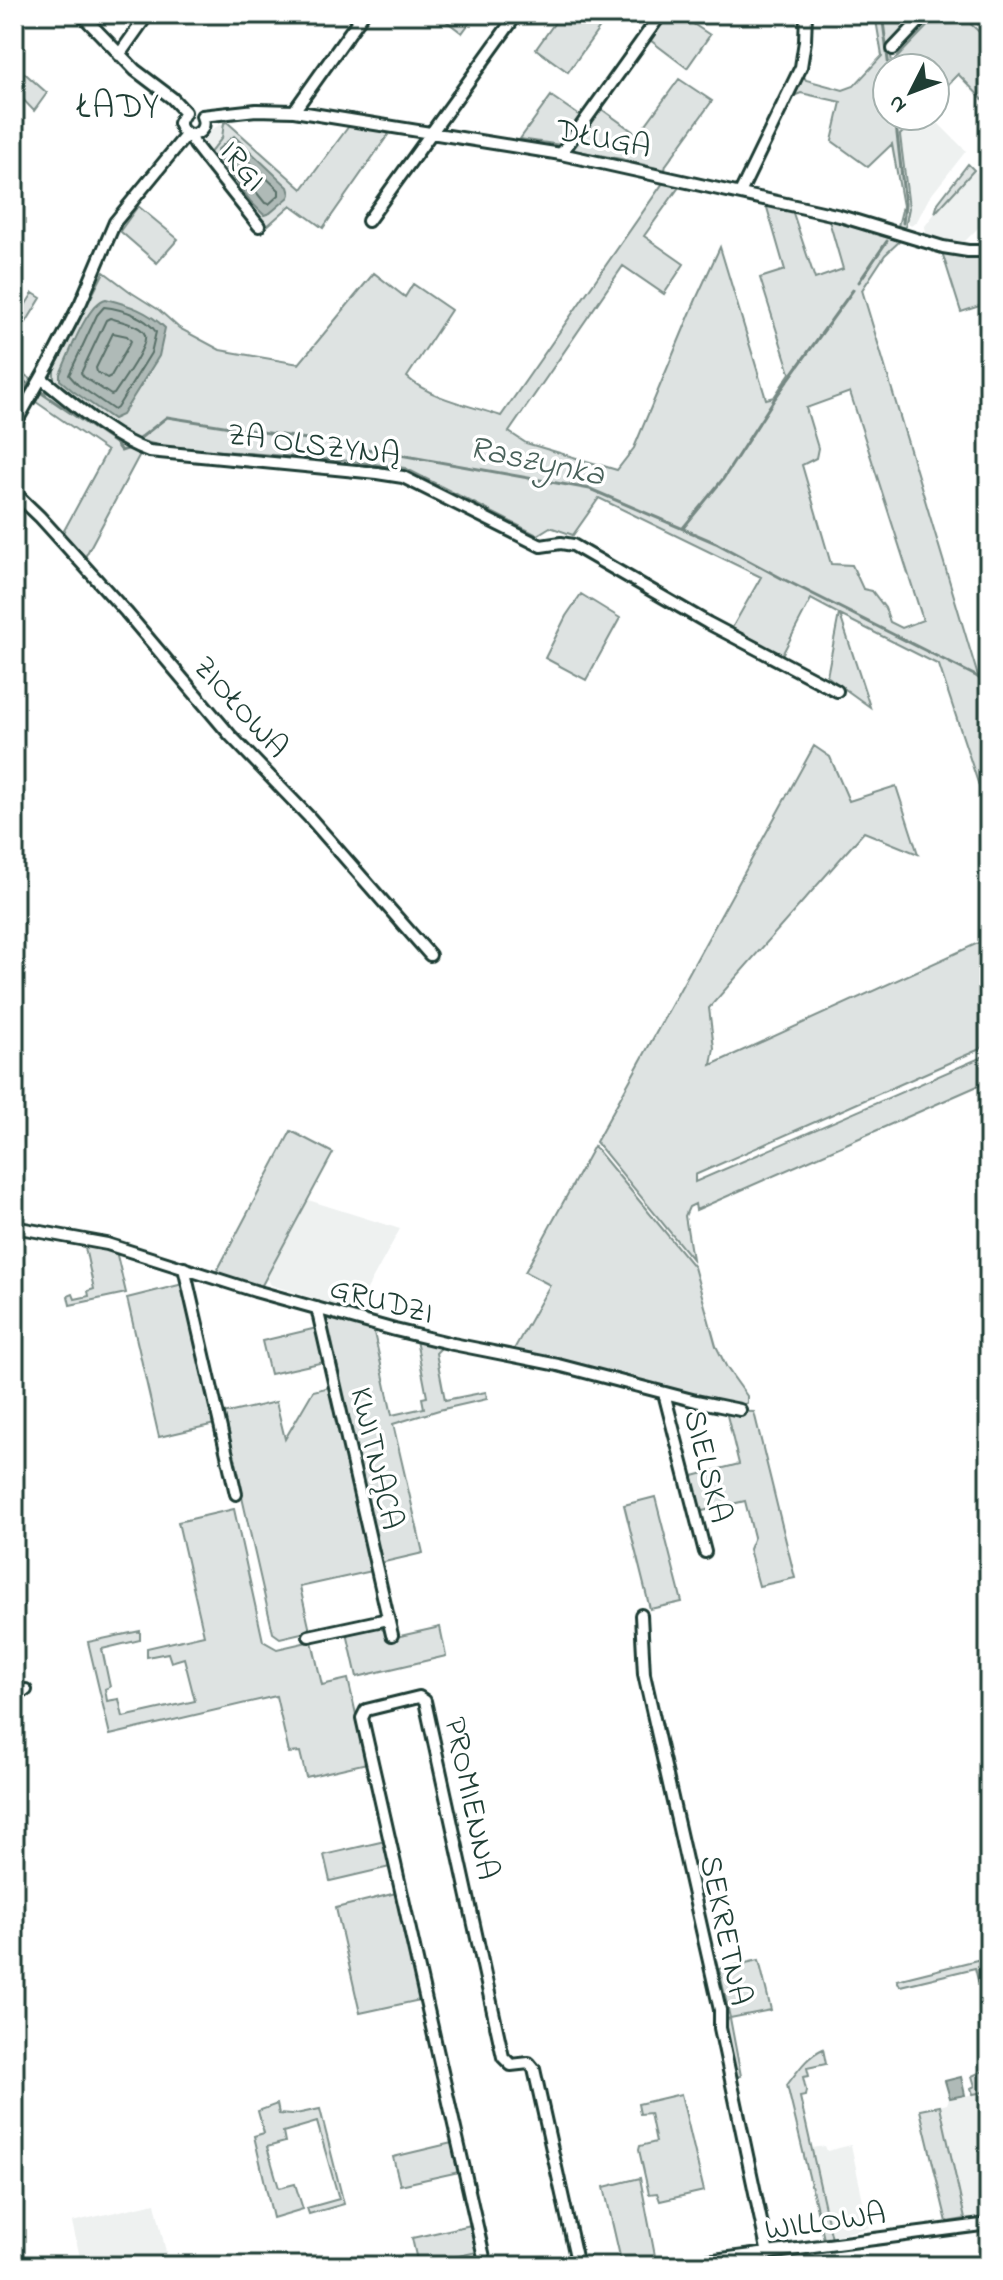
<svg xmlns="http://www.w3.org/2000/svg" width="1003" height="2280" font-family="'Indie Flower',sans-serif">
<rect width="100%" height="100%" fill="#fff"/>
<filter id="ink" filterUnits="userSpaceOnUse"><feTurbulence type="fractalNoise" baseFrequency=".0125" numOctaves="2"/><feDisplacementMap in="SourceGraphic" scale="16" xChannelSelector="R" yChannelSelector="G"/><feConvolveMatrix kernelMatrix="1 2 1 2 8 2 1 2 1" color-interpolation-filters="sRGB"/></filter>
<g filter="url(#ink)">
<path fill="#eef1f0" d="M 918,116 L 931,116 L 966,151 L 929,198 L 917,221 L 911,226 L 906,221 L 909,208 L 900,134 Z
M 224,123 L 222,138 L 208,155 L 200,146 L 212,129 Z
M 974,170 L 989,185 L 989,217 L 963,243 L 948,241 L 926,234 L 925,226 L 935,213 Z
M 308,1200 L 400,1229 L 355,1311 L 271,1285 L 267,1277 Z
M 989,2091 L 989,2213 L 984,2217 L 965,2219 L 940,2106 L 947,2104 L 949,2099 Z
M 851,2145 L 869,2228 L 832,2236 L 812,2148 L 825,2146 L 827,2151 Z
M 155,2203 L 169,2266 L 82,2266 L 72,2222 Z"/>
<path fill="#dee3e2" stroke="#7e908b" stroke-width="2" fill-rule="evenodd" d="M 443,14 L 476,14 L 462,33 L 441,17 Z
M 561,14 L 589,14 L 603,23 L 568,72 L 536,49 Z
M 668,14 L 678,14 L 710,35 L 687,68 L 650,40 Z
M 875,14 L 921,14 L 890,48 L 892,63 L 939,14 L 960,14 L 989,41 L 978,54 L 989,66 L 989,106 L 958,74 L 935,98 L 935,68 L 887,68 L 887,116 L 918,116 L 900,135 L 909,208 L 905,228 L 898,226 L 903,206 L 892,144 L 868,167 L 832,141 L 841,102 L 801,93 L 791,97 L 803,75 L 806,80 L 843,90 L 854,86 L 882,56 Z
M 20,69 L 47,93 L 34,111 L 15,91 Z
M 679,79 L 712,101 L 666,165 L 665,170 L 621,159 L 572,150 L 600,108 L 638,135 Z
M 551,96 L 580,116 L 561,145 L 520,139 Z
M 227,122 L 302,189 L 349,126 L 390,132 L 323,228 L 291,205 L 265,228 L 208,155 L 222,138 L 224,123 Z
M 968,164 L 974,170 L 935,213 L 938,203 Z
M 663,183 L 679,187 L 644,236 L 684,264 L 664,294 L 623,266 L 509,432 L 526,443 L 617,470 L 634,448 L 697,297 L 720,247 L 766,399 L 774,397 L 790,373 L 760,278 L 785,270 L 766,204 L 792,210 L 815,279 L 843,269 L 828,217 L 900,241 L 885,255 L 862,290 L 977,673 L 980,680 L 989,687 L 989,816 L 939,665 L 840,615 L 870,707 L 827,676 L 839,614 L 811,599 L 782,655 L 732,628 L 761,577 L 599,498 L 573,535 L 550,527 L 537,535 L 405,468 L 351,461 L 161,446 L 135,439 L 106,421 L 54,380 L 54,370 L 104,272 L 132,293 L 159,310 L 179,328 L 220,350 L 299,364 L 374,273 L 405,297 L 413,284 L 451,310 L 407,377 C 429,398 472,406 501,416 ZM 850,392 L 923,620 L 902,628 L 890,622 L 885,608 L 872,591 L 863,589 L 852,565 L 831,564 L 802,465 L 816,458 L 818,448 L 806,408 Z
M 138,206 L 178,239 L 157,263 L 120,231 Z
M 942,252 L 964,256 L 989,256 L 989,303 L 961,312 Z
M 33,293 L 41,298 L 14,342 L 14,323 Z
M 14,368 L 31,379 L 14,407 Z
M 45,392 L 52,394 L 53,392 L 140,454 L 84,559 L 61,536 L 107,451 L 36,402 L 40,394 Z
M 581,594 L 620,618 L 586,680 L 545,658 L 566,616 Z
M 814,746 L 830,757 L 849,801 L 896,786 L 918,854 L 864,832 L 709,1008 L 714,1048 L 711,1065 L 989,938 L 989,1045 L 695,1175 L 695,1182 L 989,1054 L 989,1081 L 696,1210 L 695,1204 L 689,1207 L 685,1216 L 692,1259 L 596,1142 Z
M 291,1131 L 333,1153 L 261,1287 L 216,1273 Z
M 594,1146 L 694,1267 L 716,1346 L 727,1368 L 747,1396 L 747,1403 L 739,1407 L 513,1351 L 550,1285 L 525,1272 Z
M 84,1243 L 116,1251 L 126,1293 L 70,1305 L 68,1296 L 73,1294 L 75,1299 L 89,1296 L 88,1291 L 94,1289 Z
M 183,1284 L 215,1424 L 159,1437 L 127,1298 Z
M 327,1314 L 373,1328 L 392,1415 L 424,1408 L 422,1398 L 427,1397 L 416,1340 L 441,1348 L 436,1353 L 445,1400 L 486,1392 L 487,1399 L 439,1410 L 393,1424 L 423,1553 L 380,1563 L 322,1318 Z
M 317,1328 L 324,1362 L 270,1374 L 262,1341 Z
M 330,1387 L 372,1571 L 300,1587 L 310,1631 L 280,1638 L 273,1633 L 223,1414 L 276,1402 L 285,1439 L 313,1391 Z
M 726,1411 L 754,1412 L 795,1578 L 759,1586 L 749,1549 L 754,1537 L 745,1501 L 698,1512 L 689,1477 L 739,1464 Z
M 655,1497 L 682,1602 L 650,1609 L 624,1505 Z
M 234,1509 L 263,1641 L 277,1649 L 312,1641 L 322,1685 L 348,1679 L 367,1763 L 306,1777 L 300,1752 L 289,1753 L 276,1696 L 110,1735 L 88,1642 L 140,1631 L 140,1640 L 102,1649 L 110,1687 L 105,1689 L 107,1701 L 119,1699 L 123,1717 L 195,1701 L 184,1658 L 171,1662 L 168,1653 L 147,1657 L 147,1648 L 204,1635 L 178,1522 Z
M 378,1627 L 385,1631 L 387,1639 L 440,1627 L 446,1656 L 357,1677 L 347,1633 Z
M 385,1841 L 390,1867 L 330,1881 L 324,1855 Z
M 396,1893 L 420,2000 L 360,2013 L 336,1908 Z
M 981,1959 L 989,1995 L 989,2026 L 975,1968 L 900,1986 L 897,1980 Z
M 759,1960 L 771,2010 L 730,2018 L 741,2076 L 735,2077 L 723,2020 L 730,2018 L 719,1969 Z
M 823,2049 L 826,2064 L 807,2068 L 809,2076 L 803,2077 L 806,2090 L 805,2096 L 800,2097 L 832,2239 L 824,2239 L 787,2085 C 797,2072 807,2056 823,2049 Z
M 989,2068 L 989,2091 L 973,2094 L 971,2088 L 975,2086 L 972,2076 Z
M 681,2094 L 704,2191 L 660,2201 L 657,2193 L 649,2194 L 639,2150 L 640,2146 L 656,2142 L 650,2113 L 640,2114 L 638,2104 Z
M 277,2104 L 279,2114 L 291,2115 L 320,2109 L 344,2204 L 309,2214 L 307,2208 L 339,2199 L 317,2122 L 283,2132 L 285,2142 L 267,2147 L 279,2188 L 295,2184 L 303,2209 L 273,2218 L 254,2136 L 264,2133 L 258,2111 Z
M 940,2106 L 965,2219 L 947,2222 L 920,2110 Z
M 452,2143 L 459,2172 L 400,2185 L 393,2157 Z
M 640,2178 L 655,2256 L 652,2262 L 622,2265 L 604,2187 Z
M 471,2225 L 477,2252 L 418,2265 L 412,2238 Z"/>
<path fill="#afbab7" stroke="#758883" stroke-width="2" d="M 234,136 L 288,187 L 290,194 L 289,197 L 270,213 L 264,215 L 251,202 L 219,158 L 217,150 Z
M 106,299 C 129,305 148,311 165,328 L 159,356 L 122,415 L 113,419 L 73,391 L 60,380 L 60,374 C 69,355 87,303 106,299 Z
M 961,2077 L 965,2095 L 950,2098 L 945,2081 Z"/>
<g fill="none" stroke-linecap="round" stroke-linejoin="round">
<path stroke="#596f68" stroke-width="2" d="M 232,148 L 236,149 L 279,190 L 279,195 L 269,204 L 265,203 L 228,157 L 227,152 Z
M 104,307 C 122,309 145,316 156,332 L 151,353 L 117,408 L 114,410 L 78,385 L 69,375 L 97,315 Z
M 110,318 C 119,321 142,325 145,335 C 148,347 121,383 114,394 L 111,395 L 84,377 L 81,373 L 106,320 Z
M 113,333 L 127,336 L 131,341 L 111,376 L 107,378 L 97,372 L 96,368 Z"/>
<path stroke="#758883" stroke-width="3" d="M 882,14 L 889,68
M 895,116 L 905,204 L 903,223
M 859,282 L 887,241
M 14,374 L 26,383
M 43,394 L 115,443 L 121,451 L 130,448
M 139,439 L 167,417 L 344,445 L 590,489 L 716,543 L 783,579 L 976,676 L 989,685
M 683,528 L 723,479 L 775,398 L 853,290"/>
<g stroke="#1f3d34" stroke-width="16">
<path id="minor" d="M 81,14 L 135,70 L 172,98 L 185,112
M 893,49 L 926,14
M 119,55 L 148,14
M 294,111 L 363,14
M 185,112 L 179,123 L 182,130 L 187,134
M 202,116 L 256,110 L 294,111 L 561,154 L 840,216 L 943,247 L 968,251 L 989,251
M 187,134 C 199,137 207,128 202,116
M 190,135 L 195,145 L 259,226
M 561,154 L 661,14
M 740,193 L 801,67 L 805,41 L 806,14
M 368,221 L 517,14
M 41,378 C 73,403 111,438 149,451 L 377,473 L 403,477 L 541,546 L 561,543 L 573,545 L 708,623 L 837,691
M 14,426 L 49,364 L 81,302 L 115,222 L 187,134
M 14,492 L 40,517 L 126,612 L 230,735 L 310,818 L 430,955
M 14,1227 L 107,1244 L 255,1291 L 395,1330 L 453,1344 L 558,1365 L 696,1401 L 740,1410
M 184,1268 L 236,1494
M 317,1308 L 392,1635
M 664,1393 L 705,1552
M 641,1615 L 644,1674 L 720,2010 L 720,2028 L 768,2254
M 309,1636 L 388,1619
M 14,1693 L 26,1690
M 486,2266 L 362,1718 L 366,1710 L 419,1697 L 425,1701 L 503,2057 L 511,2065 L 529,2063 L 534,2069 L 578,2266
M 668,2266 L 989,2224"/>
</g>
<use href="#minor" stroke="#fff" stroke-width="10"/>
</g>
</g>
<g text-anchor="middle" stroke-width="7" stroke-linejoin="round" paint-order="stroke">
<g font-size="32" fill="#1f3d34" stroke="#fff">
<text transform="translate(604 137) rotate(11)" y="11">DŁUGA</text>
<text transform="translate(244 165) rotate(51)" y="11">IRGI</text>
<text transform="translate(314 443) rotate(7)" y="11">ZA OLSZYNĄ</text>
<text transform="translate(242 706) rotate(48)" y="11">ZIOŁOWA</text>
<text transform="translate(382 1299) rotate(15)" y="11">GRUDZI</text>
<text transform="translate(378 1458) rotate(77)" y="11">KWITNĄCA</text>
<text transform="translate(709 1466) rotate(76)" y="11">SIELSKA</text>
<text transform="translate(473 1798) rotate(78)" y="11">PROMIENNA</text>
<text transform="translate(727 1930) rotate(78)" y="11">SEKRETNA</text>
<text transform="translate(825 2220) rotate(-8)" y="11">WILLOWA</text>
</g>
<g font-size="34" font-style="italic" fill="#4a625b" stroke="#fff">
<text transform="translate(537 459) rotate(12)" y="12">Raszynka</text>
</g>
<g font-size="36" letter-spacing="2" fill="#1f3d34" stroke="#fff">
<text x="119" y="117">ŁADY</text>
</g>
</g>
<rect width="1003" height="2280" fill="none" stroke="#fff" stroke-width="48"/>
<rect x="24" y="24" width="955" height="2232" fill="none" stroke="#1f3d34" stroke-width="3" filter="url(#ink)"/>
<g transform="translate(911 92) rotate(228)"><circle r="38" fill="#ffffff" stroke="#a5b1ae" stroke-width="2"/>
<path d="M0-6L14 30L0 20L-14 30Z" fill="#1f3d34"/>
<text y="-12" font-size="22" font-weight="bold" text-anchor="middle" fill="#1f3d34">N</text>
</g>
</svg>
